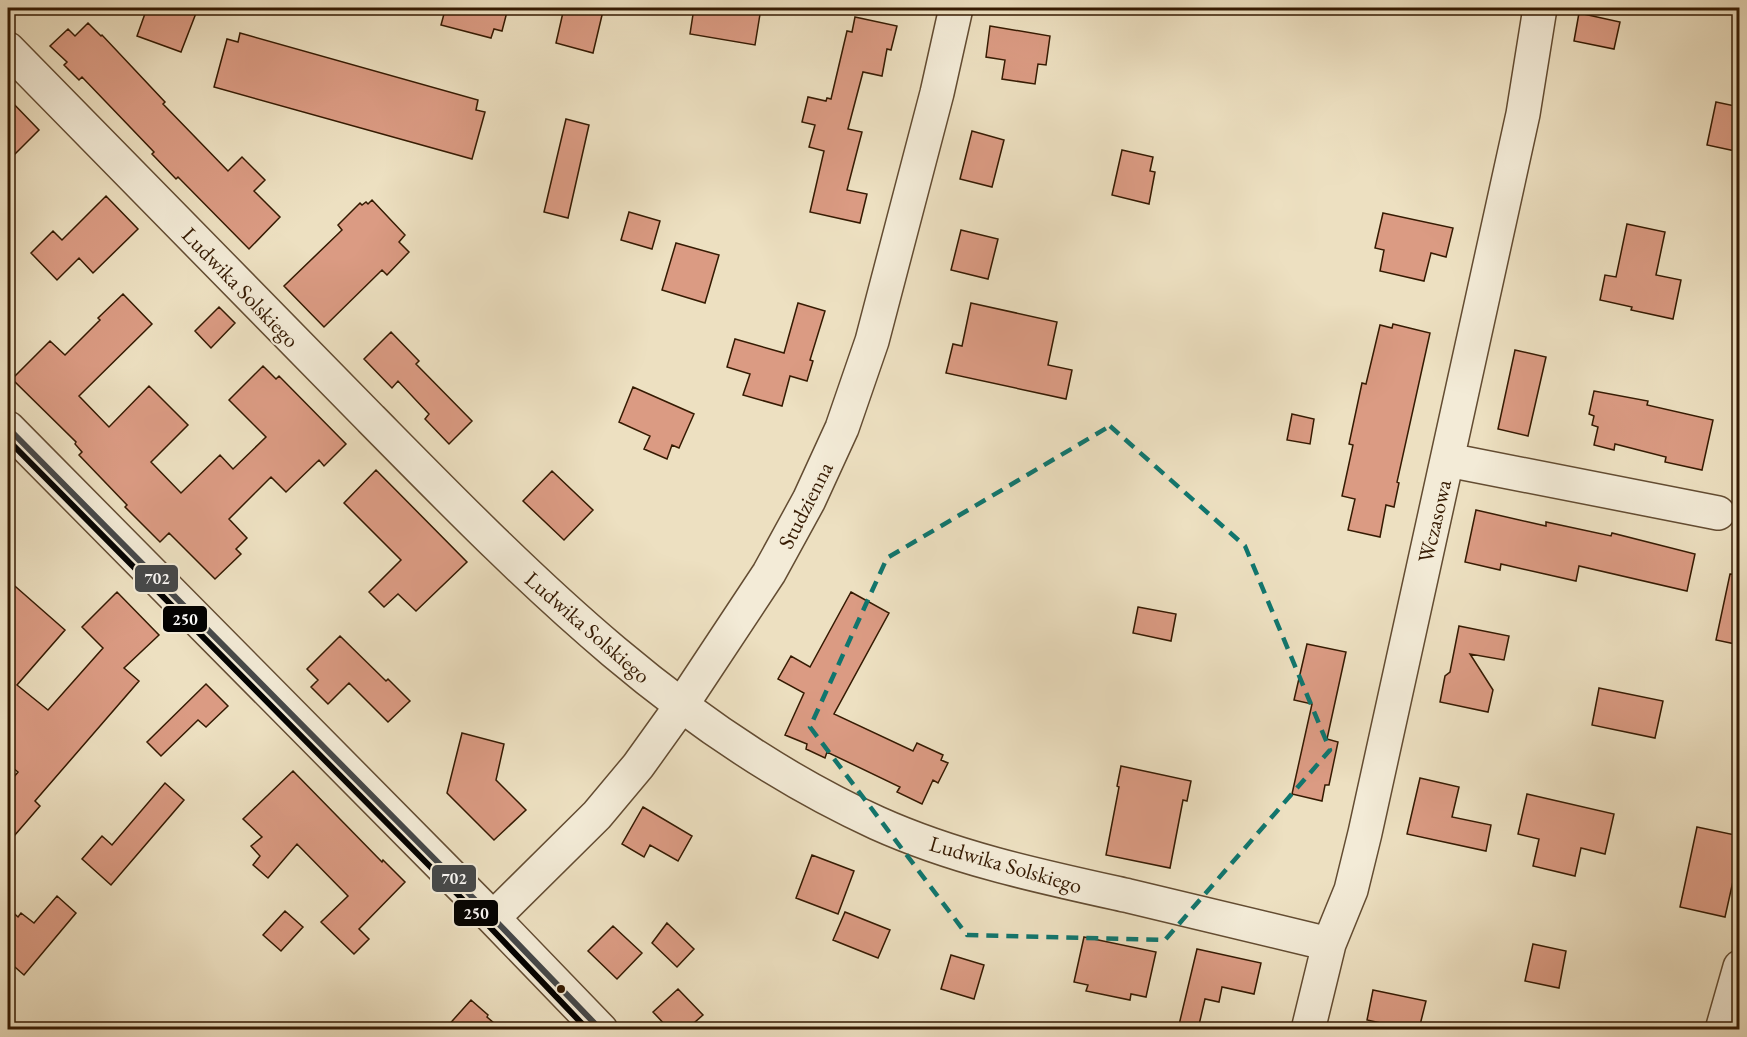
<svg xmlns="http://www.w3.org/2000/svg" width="1747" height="1037" font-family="'EB Garamond',serif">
<rect width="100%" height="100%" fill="#ede0c1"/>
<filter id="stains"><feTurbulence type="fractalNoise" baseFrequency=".00333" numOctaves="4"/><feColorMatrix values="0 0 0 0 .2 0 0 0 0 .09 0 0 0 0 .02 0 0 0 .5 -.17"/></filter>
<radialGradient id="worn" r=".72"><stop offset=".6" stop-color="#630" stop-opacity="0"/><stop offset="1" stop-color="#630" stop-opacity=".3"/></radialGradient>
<path fill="#db9b83" stroke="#351a02" stroke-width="1.5" d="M 147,8 L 198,8 L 181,52 L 137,36 Z
M 442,8 L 508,8 L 502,31 L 494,29 L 491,38 L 441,25 L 444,14 L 441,13 Z
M 564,8 L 588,8 L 603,11 L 593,53 L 556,43 Z
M 694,8 L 761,8 L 755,45 L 690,34 Z
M 1579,13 L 1620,22 L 1614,49 L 1574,41 Z
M 855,17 L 897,26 L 891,50 L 887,49 L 882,76 L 863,72 L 848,129 L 862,132 L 847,190 L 867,194 L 860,223 L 810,212 L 824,151 L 809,147 L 815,125 L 802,122 L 808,97 L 826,101 L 827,98 L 831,99 L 847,31 L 852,32 Z
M 88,23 L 101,36 L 102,35 L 165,102 L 163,104 L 228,171 L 242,157 L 265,180 L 254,191 L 280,217 L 249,249 L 178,177 L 176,179 L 152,154 L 154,152 L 82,77 L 79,80 L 64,65 L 67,62 L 50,46 L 68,29 L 75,36 Z
M 990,26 L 1050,36 L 1046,65 L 1038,64 L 1035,84 L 1002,79 L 1005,60 L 986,57 Z
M 240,33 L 478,100 L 476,110 L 485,112 L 472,159 L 214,87 L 227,39 L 238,42 Z
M 8,98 L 39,130 L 8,161 Z
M 1716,102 L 1740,107 L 1740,152 L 1707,145 Z
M 566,119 L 589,125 L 568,218 L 544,212 Z
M 972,131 L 1004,140 L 992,187 L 960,179 Z
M 1122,150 L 1153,157 L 1150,171 L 1155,172 L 1149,204 L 1112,195 Z
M 106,196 L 138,229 L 93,273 L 79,258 L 57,280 L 31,253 L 53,231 L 62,240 Z
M 372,200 L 405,235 L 399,242 L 409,252 L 387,275 L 382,270 L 324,327 L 284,286 L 342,230 L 338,225 L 360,203 L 362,205 L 366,202 L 368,204 Z
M 629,212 L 660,221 L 652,249 L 621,240 Z
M 1383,213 L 1453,228 L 1446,257 L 1431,253 L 1424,281 L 1380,271 L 1384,250 L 1375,248 Z
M 1627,224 L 1665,232 L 1656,275 L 1681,280 L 1673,319 L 1631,310 L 1632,307 L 1600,300 L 1605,275 L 1616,277 Z
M 961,230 L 998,239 L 988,279 L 951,270 Z
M 676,243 L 719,255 L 705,303 L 662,290 Z
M 123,294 L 152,324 L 79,396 L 109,427 L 149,386 L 188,425 L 151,462 L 181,493 L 220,455 L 233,469 L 266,437 L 229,400 L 263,366 L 276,379 L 279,376 L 346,444 L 324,466 L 319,460 L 286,492 L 271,477 L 229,519 L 247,538 L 236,549 L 241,554 L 215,579 L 169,533 L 160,542 L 125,507 L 127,505 L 79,455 L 82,452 L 75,444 L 76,442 L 12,379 L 50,341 L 65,355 L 100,320 L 98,318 Z
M 798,303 L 825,311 L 810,360 L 813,361 L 807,381 L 790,376 L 782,406 L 743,395 L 750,374 L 727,367 L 735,339 L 784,353 Z
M 971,303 L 1057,322 L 1048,365 L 1072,370 L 1066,399 L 946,373 L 953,344 L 962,346 Z
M 219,307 L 235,323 L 211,348 L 195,331 Z
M 1393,324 L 1430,333 L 1397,482 L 1399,483 L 1394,507 L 1386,505 L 1380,537 L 1348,530 L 1355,499 L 1342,496 L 1353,445 L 1349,444 L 1362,383 L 1366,384 L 1380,325 L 1392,328 Z
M 391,332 L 419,361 L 416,364 L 472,421 L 449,444 L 425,419 L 429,414 L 398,381 L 392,388 L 364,359 Z
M 1515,350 L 1546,357 L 1528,436 L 1498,429 Z
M 633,387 L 694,414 L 679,448 L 672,445 L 667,459 L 644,449 L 650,436 L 619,422 Z
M 1594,391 L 1648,401 L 1647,405 L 1713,420 L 1702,470 L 1665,462 L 1666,457 L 1615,444 L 1614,450 L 1594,445 L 1598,427 L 1592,425 L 1594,416 L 1589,414 Z
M 1292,414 L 1314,419 L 1310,444 L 1287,440 Z
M 376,470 L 467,562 L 416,611 L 398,594 L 384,607 L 369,592 L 401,560 L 344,503 Z
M 552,471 L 593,510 L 564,540 L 523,501 Z
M 1476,510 L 1546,526 L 1546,522 L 1611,536 L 1612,533 L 1695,554 L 1687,591 L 1579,566 L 1576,581 L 1501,564 L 1500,570 L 1465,562 Z
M 1730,574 L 1740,575 L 1740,645 L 1716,640 Z
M 8,580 L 65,630 L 17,685 L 48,710 L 103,648 L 82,627 L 117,592 L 159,635 L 124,668 L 139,681 L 35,801 L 40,806 L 8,843 L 8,784 L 18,772 L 8,764 Z
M 851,592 L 889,613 L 834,714 L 913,751 L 917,743 L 943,755 L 941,760 L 948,763 L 938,783 L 933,780 L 922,804 L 897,792 L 900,787 L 827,752 L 825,758 L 806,749 L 807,744 L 785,735 L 804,693 L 778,679 L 791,656 L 810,667 Z
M 1138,607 L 1176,614 L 1171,641 L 1133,633 Z
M 1459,626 L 1509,636 L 1504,660 L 1470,654 L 1493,690 L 1488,712 L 1440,702 L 1445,676 L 1450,672 Z
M 340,636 L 386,681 L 388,679 L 410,701 L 388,722 L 349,683 L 328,704 L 311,687 L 318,680 L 307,669 Z
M 1307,644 L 1346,652 L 1327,739 L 1338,742 L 1329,785 L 1325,785 L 1322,801 L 1292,794 L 1312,704 L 1294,700 Z
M 206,684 L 228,706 L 206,727 L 198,720 L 161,756 L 147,742 Z
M 1599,688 L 1663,701 L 1655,738 L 1592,725 Z
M 462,733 L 504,744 L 496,780 L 526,810 L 494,840 L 447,793 Z
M 1121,766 L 1191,781 L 1187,801 L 1183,800 L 1170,868 L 1106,855 L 1119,787 L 1117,786 Z
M 293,771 L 382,862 L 383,860 L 405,882 L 359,929 L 369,939 L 354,954 L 321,922 L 348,896 L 297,844 L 268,878 L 253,865 L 260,856 L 251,846 L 262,837 L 243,819 Z
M 1420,778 L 1459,787 L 1452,817 L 1491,825 L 1486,851 L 1407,834 Z
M 165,783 L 184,800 L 111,885 L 82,859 L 102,836 L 112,845 Z
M 1527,794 L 1614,814 L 1605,854 L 1581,848 L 1575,876 L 1533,866 L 1539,839 L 1518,834 Z
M 643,807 L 692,836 L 678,861 L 650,845 L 644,857 L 622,844 Z
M 1697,827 L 1740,836 L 1740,850 L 1725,917 L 1680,907 Z
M 812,855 L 854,871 L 838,914 L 796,898 Z
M 57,896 L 76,913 L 24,975 L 8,961 L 8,908 L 18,917 L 21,913 L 34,923 Z
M 285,911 L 303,927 L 281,951 L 263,935 Z
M 845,912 L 890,930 L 878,958 L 833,940 Z
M 667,923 L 694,949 L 677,967 L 652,943 Z
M 613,926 L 642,953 L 617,979 L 588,951 Z
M 1084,937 L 1156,952 L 1146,997 L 1131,994 L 1130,1000 L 1086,991 L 1088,985 L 1074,982 Z
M 1533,944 L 1566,951 L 1559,988 L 1525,981 Z
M 1197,949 L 1261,963 L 1254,994 L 1222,987 L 1219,1002 L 1205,999 L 1198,1029 L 1178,1029 Z
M 951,955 L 984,965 L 974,999 L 941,989 Z
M 678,989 L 703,1015 L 687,1029 L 669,1029 L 653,1012 Z
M 1373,990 L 1426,1001 L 1419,1029 L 1408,1029 L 1367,1020 Z
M 471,1000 L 488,1015 L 487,1017 L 501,1029 L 445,1029 Z"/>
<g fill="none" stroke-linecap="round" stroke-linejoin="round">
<g stroke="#634c32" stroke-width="36">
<path id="minor" d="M 8,49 C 129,173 250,296 371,419 C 524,574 675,731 877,823 C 957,859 1043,877 1129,896 C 1196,912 1263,928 1329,944
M 8,428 L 493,918 L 601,1030
M 1448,460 L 1718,513
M 493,918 L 597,815 L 638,766 L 681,706 L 769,573 L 809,500 L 842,428 L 872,341 L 937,93 L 956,8
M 1308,1030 L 1329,944 L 1351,890 L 1365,833 L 1523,114 L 1540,8
M 1722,1030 L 1740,967"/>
</g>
<use href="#minor" stroke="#f3ebd7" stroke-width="33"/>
<g stroke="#f3ebd7" stroke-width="10">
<path id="bus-1" d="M 8,428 L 493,918 L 601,1030"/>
</g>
<g stroke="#f3ebd7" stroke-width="10">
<path id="bus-2" d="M 8,440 L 487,924 L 588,1030"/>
</g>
<use href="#bus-1" stroke="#45484a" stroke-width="6"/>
<use href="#bus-2" stroke="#000" stroke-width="6"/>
</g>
<path fill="none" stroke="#0f766e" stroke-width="4.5" stroke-dasharray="12 8" stroke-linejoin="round" d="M 1110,426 L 1245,546 L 1330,750 L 1165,940 L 967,935 L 810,727 L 887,558 Z"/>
<circle fill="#351a02" stroke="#f3ebd7" stroke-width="2" cx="561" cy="989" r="5"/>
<g text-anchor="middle" stroke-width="4.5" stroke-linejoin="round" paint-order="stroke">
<g font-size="22" fill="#351a02" stroke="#f3ebd7">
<text transform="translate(241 287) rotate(46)" y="8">Ludwika Solskiego</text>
<text transform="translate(805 505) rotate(-63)" y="8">Studzienna</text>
<text transform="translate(1434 521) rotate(-77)" y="8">Wczasowa</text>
<text transform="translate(588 627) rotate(41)" y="8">Ludwika Solskiego</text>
<text transform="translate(1006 864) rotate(16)" y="8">Ludwika Solskiego</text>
</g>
</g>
<g stroke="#f3ebd7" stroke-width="2">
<rect x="134" y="564" width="45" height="29" rx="6" fill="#45484a"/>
<rect x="162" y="605" width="46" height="28" rx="6" fill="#000"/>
<rect x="431" y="864" width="46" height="29" rx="6" fill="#45484a"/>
<rect x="453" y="899" width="46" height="28" rx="6" fill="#000"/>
</g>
<g font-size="16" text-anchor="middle" font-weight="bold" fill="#fff">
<text x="157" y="584">702</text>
<text x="185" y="625">250</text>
<text x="454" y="884">702</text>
<text x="476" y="919">250</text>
</g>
<rect width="1747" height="1037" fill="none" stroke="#ede0c1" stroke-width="30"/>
<rect x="9" y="9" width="1729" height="1019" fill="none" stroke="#351a02" stroke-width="3"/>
<rect x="15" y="15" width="1717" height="1007" fill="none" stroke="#351a02" stroke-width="1.5"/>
<rect width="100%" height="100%" filter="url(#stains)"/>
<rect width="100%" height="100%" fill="url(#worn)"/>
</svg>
